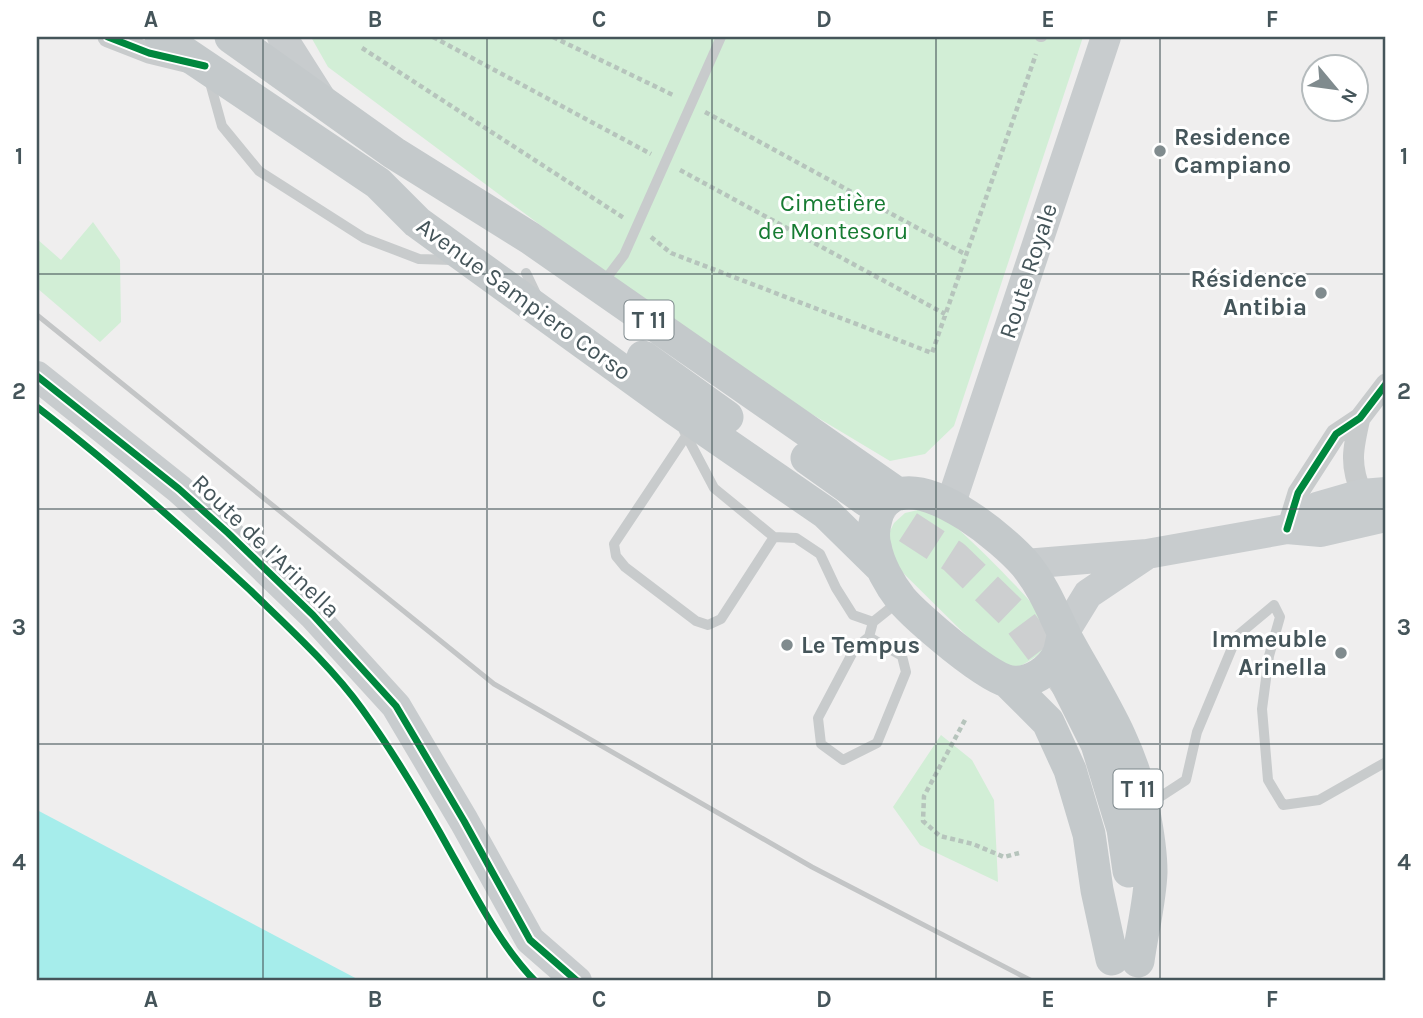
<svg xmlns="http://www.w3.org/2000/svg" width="1423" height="1018" font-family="Karla,sans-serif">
<rect width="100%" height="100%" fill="#efeeee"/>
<path fill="#d2eed6" d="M 311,37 L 1083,37 L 954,426 L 925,454 L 890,461 L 723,361 L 328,67 Z
M 93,222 L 120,260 L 121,322 L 100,342 L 37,288 L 37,239 L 61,260 Z
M 918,510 C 926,512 938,514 945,518 C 960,528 1043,610 1047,624 C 1053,648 1034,660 1015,668 L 991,660 L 893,563 L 888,535 L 894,523 L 905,513 Z
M 941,735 L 972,760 L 994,800 L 998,882 L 920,845 L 893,807 Z"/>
<path fill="#a6edeb" d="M 37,810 L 361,981 L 37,981 Z"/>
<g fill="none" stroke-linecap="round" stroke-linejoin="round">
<path stroke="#cdcfd0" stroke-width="33" stroke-dasharray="33 17" stroke-linecap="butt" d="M 866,500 L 954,557 L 1018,619 L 1067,684"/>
<path stroke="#b6c4bc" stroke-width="4.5" stroke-dasharray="5 3.5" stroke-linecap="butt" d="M 433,37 L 651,154
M 553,37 L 675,96
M 362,48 L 624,218
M 705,112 L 965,254
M 680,170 L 945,314
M 651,237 L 671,253 L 932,353 L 1036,54
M 965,720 L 924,796 L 923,821 L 940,836 L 973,844 L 1004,857 L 1019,853"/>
<path stroke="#c8cbcc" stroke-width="10" d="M 1040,37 L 1042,37
M 209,79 L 222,126 L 259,171 L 364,238 L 419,259 L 452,260
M 526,273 L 537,296
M 602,284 L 624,255 L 721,37
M 684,431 L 714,488 L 774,537
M 686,436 L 614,544 L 616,556 L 625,567 L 696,621 L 708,625 L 721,619 L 774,537 L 796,538 L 820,554 L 836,588 L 853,615 L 873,622 L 898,602
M 869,637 L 902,656 L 906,672 L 877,743 L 843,760 L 821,744 L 818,718 L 855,648 L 869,637 L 873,622
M 1146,806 L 1186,780 L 1197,732 L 1237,636 L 1274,605 L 1280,617 L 1269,656 L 1262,709 L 1268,780 L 1283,805 L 1319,800 L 1386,762"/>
<path stroke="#c8cbcc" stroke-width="21" d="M 108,37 L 149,53 L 186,62
M 1360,418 C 1353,448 1349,465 1362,494
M 1287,529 L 1298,493 L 1336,434 L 1360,418 L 1386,384"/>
<path stroke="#c8ccce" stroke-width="30" d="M 282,37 L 322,100
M 37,376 L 179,489 L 228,533 L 313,615 L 396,706 L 464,821 L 530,940 L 577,981
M 950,506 L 1106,37
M 1287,529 L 1317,507 L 1362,494 L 1386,492
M 1025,564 L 1147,554 L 1287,529 L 1321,532 L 1386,517
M 1064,633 L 1088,594 L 1146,555"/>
<path stroke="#c4c9cb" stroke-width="33" d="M 161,37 L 378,183 L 417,222 L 675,409 L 826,513 L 882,568
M 231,37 L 394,153 L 530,238 L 898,494
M 643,357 L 727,417
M 807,458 L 866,500
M 1064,633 C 1062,639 1061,647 1059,653 C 1051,671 1030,684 1011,682 C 989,680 916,617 901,599 C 890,585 878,564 875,546 C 871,532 876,519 880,505 C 886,501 893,495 899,494 C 936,484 1002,538 1025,564 C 1043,586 1052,609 1064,634 C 1094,690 1132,744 1143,808 C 1147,828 1151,851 1151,872 C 1150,901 1142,932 1138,961
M 1009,683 L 1048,722 L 1070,770 L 1089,834 L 1097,890 L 1112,959
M 1067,684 L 1097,744 L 1123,829 L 1129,871"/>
<path stroke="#c3c5c6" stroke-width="5" d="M 37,315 L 494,684 L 812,867 L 1032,981"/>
<g stroke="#fff" stroke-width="11">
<path id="cycleway" d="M 108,37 L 149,53 L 205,66
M 37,376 L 179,489 L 228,533 L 313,615 L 396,706 L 464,821 L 530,940 L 577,981
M 37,407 C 111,464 181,526 250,590 C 288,627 331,666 362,709 C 396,756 426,807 454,858 C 478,900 501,946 535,981
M 1287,529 L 1298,493 L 1336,434 L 1360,418 L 1386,384"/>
</g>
<use href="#cycleway" stroke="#00873e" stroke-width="7"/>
</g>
<path fill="none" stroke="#45555a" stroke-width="2" stroke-opacity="0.55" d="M 263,37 L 263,981M 487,37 L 487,981M 712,37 L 712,981M 936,37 L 936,981M 1160,37 L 1160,981M 37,274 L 1386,274M 37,509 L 1386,509M 37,744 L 1386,744"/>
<g fill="#808b8e" stroke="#fff" stroke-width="2.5">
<circle cx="1160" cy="151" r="7"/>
<circle cx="1321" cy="293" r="7"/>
<circle cx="787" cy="645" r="7"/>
<circle cx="1341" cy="653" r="7"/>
</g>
<g text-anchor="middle" stroke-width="6" stroke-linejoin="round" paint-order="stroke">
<g fill="#fff" stroke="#7d888c" stroke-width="2">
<rect x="624.5" y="300.5" width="49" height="39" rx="5"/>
<rect x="1113.5" y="769.5" width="49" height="39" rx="5"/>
</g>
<g font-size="23" font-weight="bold" fill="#45555a">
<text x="649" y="328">T 11</text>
<text x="1138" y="797">T 11</text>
</g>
<g font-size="24" font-weight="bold" fill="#45555a" stroke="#fff" text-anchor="start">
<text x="1174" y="145">Residence<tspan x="1174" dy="28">Campiano</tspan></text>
<text x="1307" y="287" text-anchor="end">Résidence<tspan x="1307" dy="28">Antibia</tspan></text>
<text x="1327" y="647" text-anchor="end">Immeuble<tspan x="1327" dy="28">Arinella</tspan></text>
<text x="801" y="653">Le Tempus</text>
</g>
<g font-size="24" fill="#167b32" stroke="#fff">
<text x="833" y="211">Cimetière<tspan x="833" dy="28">de Montesoru</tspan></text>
</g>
<g font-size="24" fill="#45555a" stroke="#fff">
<text transform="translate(1028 271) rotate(-72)" y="8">Route Royale</text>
<text transform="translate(524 299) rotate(36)" y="8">Avenue Sampiero Corso</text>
<text transform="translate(266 546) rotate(44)" y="8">Route de l'Arinella</text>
</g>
</g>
<rect width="1423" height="1018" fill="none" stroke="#ffffff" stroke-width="77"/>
<g transform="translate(1335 88) rotate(119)"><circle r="33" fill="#ffffff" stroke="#b5bbbd" stroke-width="2"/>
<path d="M0-5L12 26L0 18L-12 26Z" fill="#808b8e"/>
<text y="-10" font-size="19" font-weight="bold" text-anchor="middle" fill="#45555a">N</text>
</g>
<rect x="38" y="38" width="1346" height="941" fill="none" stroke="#45555a" stroke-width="2.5"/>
<g font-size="23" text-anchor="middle" font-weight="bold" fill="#45555a">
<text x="151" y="27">A</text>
<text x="375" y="27">B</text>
<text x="599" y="27">C</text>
<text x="824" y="27">D</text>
<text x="1048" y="27">E</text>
<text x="1272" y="27">F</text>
<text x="19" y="164">1</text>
<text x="1404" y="164">1</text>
<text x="19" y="399">2</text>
<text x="1404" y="399">2</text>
<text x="19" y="635">3</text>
<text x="1404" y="635">3</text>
<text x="19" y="870">4</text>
<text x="1404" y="870">4</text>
<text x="151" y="1007">A</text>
<text x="375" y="1007">B</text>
<text x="599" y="1007">C</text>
<text x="824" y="1007">D</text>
<text x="1048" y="1007">E</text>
<text x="1272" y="1007">F</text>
</g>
</svg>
